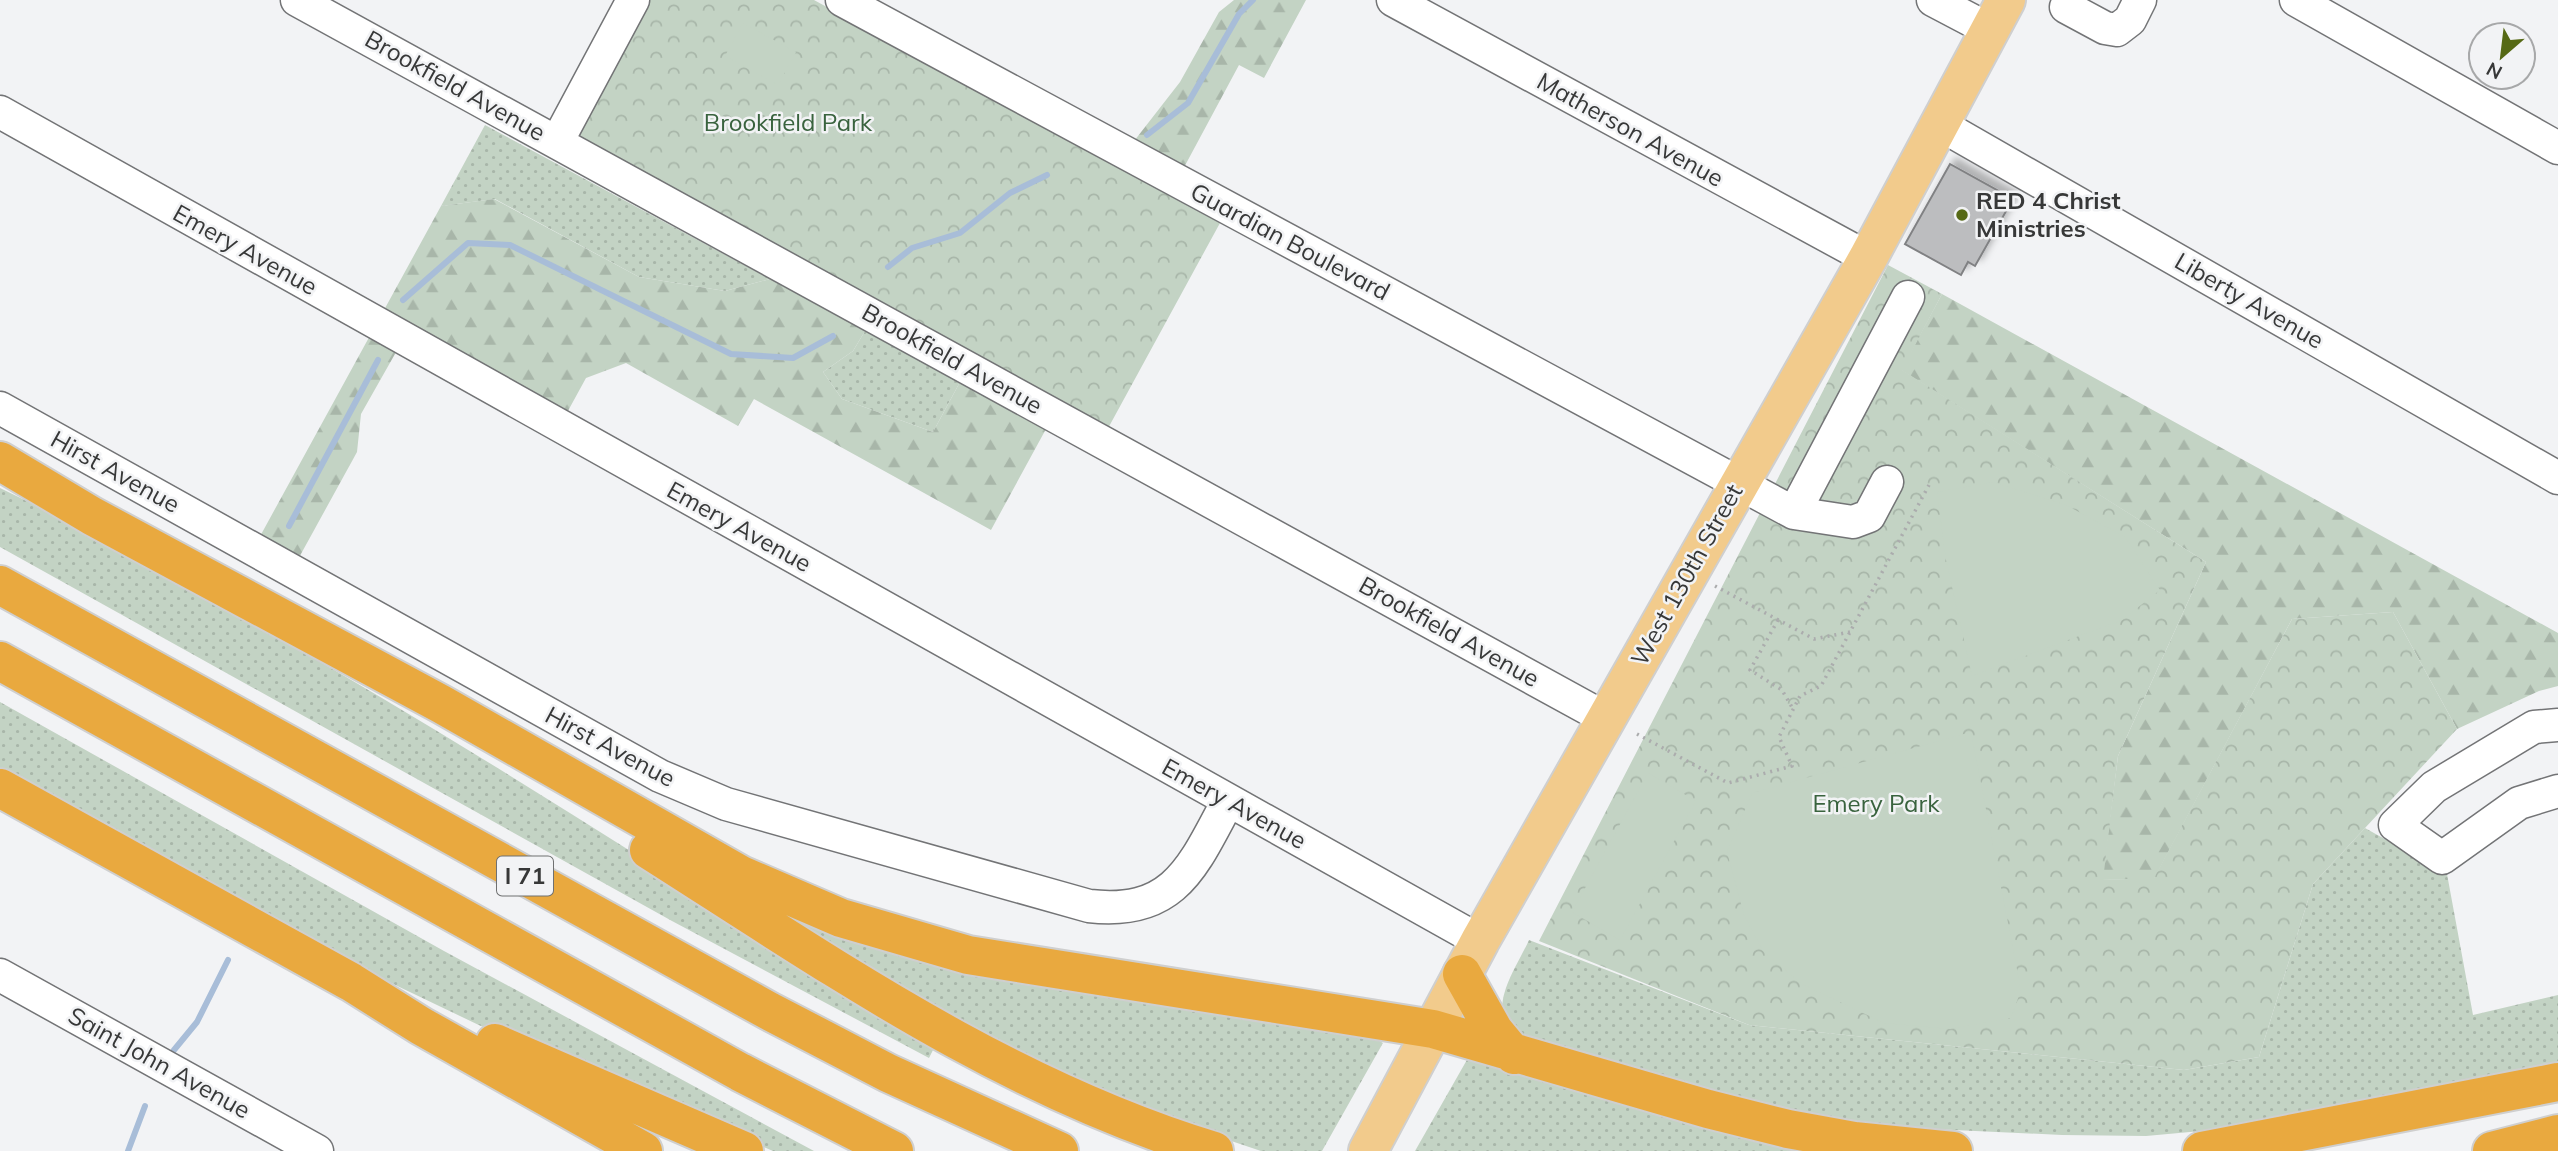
<svg xmlns="http://www.w3.org/2000/svg" width="2558" height="1151" font-family="Mulish,sans-serif">
<defs>
<pattern id="grass-dots" width="8" height="8" patternUnits="userSpaceOnUse" patternTransform="scale(1.75)"><rect width="8" height="8" fill="#c3d3c4"/><path d="M2 2h.1M6 6h.1" fill="none" stroke="#a8b6a9" stroke-width="1.8" stroke-linecap="round"/></pattern>
<pattern id="forest-firs" width="22" height="20" patternUnits="userSpaceOnUse" patternTransform="scale(1.75)"><rect width="22" height="20" fill="#c3d3c4"/><path d="M5 1l3.5 6h-7zM16 11l3.5 6h-7z" fill="#a8b6a9"/></pattern>
<pattern id="park-crowns" width="20" height="18" patternUnits="userSpaceOnUse" patternTransform="scale(1.75)"><rect width="20" height="18" fill="#c3d3c4"/><path d="M2 6a3 3 0 1 1 6 0M12 15a3 3 0 1 1 6 0" fill="none" stroke="#a8b6a9"/></pattern>
<filter id="shadow"><feDropShadow dx="6" dy="-6" stdDeviation="3.5" flood-color="#0004"/></filter>
</defs>
<rect width="100%" height="100%" fill="#f2f3f5"/>
<path fill="url(#grass-dots)" d="M 485,125 L 770,279 L 725,291 L 639,277 L 495,199 L 441,206 Z
M 865,331 L 960,382 L 933,432 L 842,399 L 823,372 L 853,351 Z
M 0,488 C 93,532 181,582 270,633 C 497,762 715,905 935,1046 L 929,1058 L 672,921 L 0,547 Z
M 0,702 L 444,951 L 814,1151 L 773,1151 L 508,1039 L 320,949 L 0,772 Z
M 2365,828 L 2447,874 L 2473,1015 L 2558,995 L 2558,1066 L 2223,1129 L 2146,1136 L 2062,1135 L 1868,1126 L 1724,1094 L 1531,1044 C 1524,1039 1515,1033 1509,1027 C 1489,1004 1519,963 1529,940 L 1749,1025 L 2184,1070 L 2259,1057 L 2313,884 Z
M 667,842 L 793,911 L 1362,1031 L 1383,1043 L 1322,1151 L 1261,1151 L 1106,1099 L 938,1017 Z
M 1468,1058 L 1818,1151 L 1415,1151 Z"/>
<path fill="url(#forest-firs)" d="M 1234,0 L 1306,0 L 1264,78 L 1239,65 L 1181,173 L 1131,145 L 1180,82 L 1219,12 Z
M 494,199 L 639,277 L 725,291 L 770,279 L 865,331 L 853,351 L 823,372 L 842,399 L 933,432 L 960,382 L 1046,429 L 991,530 L 754,399 L 738,426 L 626,363 L 586,378 L 563,420 L 408,331 L 361,414 L 357,452 L 296,563 L 258,540 L 441,206 Z
M 1942,294 L 2558,633 L 2558,686 L 2539,691 L 2457,729 L 2393,612 L 2292,619 L 2154,879 L 2102,880 L 2118,756 L 2206,562 L 1901,370 Z"/>
<path fill="url(#park-crowns)" d="M 644,0 L 814,0 L 1220,223 L 1106,432 L 568,140 Z
M 1888,265 L 1942,294 L 1902,370 L 2206,562 L 2118,756 L 2103,880 L 2154,878 L 2292,619 L 2393,612 L 2457,729 L 2313,884 L 2259,1057 L 2184,1070 L 1749,1025 L 1539,941 Z"/>
<path fill="#c3d3c4" d="M 743,23 L 796,52 L 778,85 L 725,56 Z
M 1993,482 L 2066,505 L 2125,537 L 2160,590 L 2122,620 L 1972,676 L 1946,560 L 1937,492 Z
M 1971,732 L 2021,990 L 2011,1018 L 1950,1029 L 1884,1023 L 1802,984 L 1763,951 L 1744,915 L 1727,852 L 1752,793 Z
M 1648,773 L 1696,801 L 1620,940 L 1572,912 Z"/>
<g fill="none" stroke-linecap="round" stroke-linejoin="round">
<path stroke="#a8bdd8" stroke-width="6" d="M 1147,135 L 1188,103 L 1239,14 L 1253,0
M 888,267 L 912,248 L 960,233 L 1010,193 L 1047,175
M 403,300 L 468,243 L 510,245 L 731,354 L 793,358 L 833,336
M 289,526 L 378,360
M 174,1050 L 197,1022 L 228,960
M 128,1151 L 145,1106"/>
</g>
<path fill="#bcbdbf" stroke="#808183" stroke-width="2" filter="url(#shadow)" d="M 1950,164 L 2013,199 L 1975,266 L 1968,262 L 1961,275 L 1905,244 Z"/>
<g fill="none" stroke-linecap="round" stroke-linejoin="round">
<g stroke="#737476" stroke-width="35">
<path id="minor" d="M 297,0 L 1607,719
M 842,0 L 1794,513 L 1908,297
M 1393,0 L 1868,258
M 1933,0 L 1990,30
M 2296,0 L 2558,148
M 2066,7 L 2105,28 L 2117,30 L 2130,20 L 2140,0
M 0,112 L 1480,941
M 1939,124 L 2558,478
M 557,142 L 633,0
M 0,408 L 660,776 L 726,804 L 1089,906 C 1175,916 1193,866 1228,801
M 1794,513 L 1853,522 L 1869,516 L 1887,482
M 2558,725 L 2534,727 L 2434,787 L 2395,825 L 2442,858 L 2519,803 L 2558,791
M 0,975 L 317,1151"/>
</g>
<g stroke="#cfcfcf" stroke-width="42">
<path id="major" d="M 1368,1151 L 1480,941 L 1868,258 L 2006,0"/>
</g>
<g stroke="#cfcfcf" stroke-width="42">
<path id="highway" d="M 0,461 L 92,516 L 441,704 L 741,875 L 841,918 L 968,955 L 1433,1029 L 1708,1109 L 1788,1129 L 1854,1141 L 1953,1151
M 0,585 L 769,1011 L 888,1073 L 1059,1151
M 0,661 L 740,1072 L 894,1151
M 0,788 L 351,982 L 421,1026 L 643,1151
M 649,850 C 830,965 1006,1088 1214,1151
M 1462,974 L 1494,1031 L 1514,1055
M 495,1043 L 744,1151
M 2202,1151 L 2558,1082
M 2492,1151 L 2558,1134"/>
</g>
<path stroke="#abacad" stroke-width="3.5" stroke-dasharray="2 5" stroke-linecap="butt" d="M 1715,586 L 1814,639 L 1850,632
M 1778,620 L 1750,670 L 1782,690 L 1793,709
M 1637,734 L 1728,783 L 1792,766 L 1779,737 L 1800,696 L 1821,686 L 1929,485"/>
<use href="#minor" stroke="#fff" stroke-width="32"/>
<use href="#major" stroke="#f2cb8c" stroke-width="38"/>
<use href="#highway" stroke="#e9a93f" stroke-width="38"/>
</g>
<circle fill="#566915" stroke="#f2f3f5" stroke-width="2.5" cx="1962" cy="215" r="7"/>
<g text-anchor="middle" stroke-width="5" stroke-linejoin="round" paint-order="stroke">
<rect fill="#f2f3f5" stroke="#6f7071" stroke-width="2" x="497" y="856.5" width="56" height="39" rx="5"/>
<g font-size="23" font-weight="bold" fill="#373838">
<text x="525" y="884">I 71</text>
</g>
<g font-size="24" fill="#373838" stroke="#f2f3f5">
<text transform="translate(455 86) rotate(29)" y="8">Brookfield Avenue</text>
<text transform="translate(1630 130) rotate(29)" y="8">Matherson Avenue</text>
<text transform="translate(1290 242) rotate(28)" y="8">Guardian Boulevard</text>
<text transform="translate(245 250) rotate(29)" y="8">Emery Avenue</text>
<text transform="translate(2249 301) rotate(30)" y="8">Liberty Avenue</text>
<text transform="translate(952 359) rotate(29)" y="8">Brookfield Avenue</text>
<text transform="translate(115 472) rotate(29)" y="8">Hirst Avenue</text>
<text transform="translate(739 527) rotate(29)" y="8">Emery Avenue</text>
<text transform="translate(1687 575) rotate(-61)" y="8">West 130th Street</text>
<text transform="translate(1449 632) rotate(29)" y="8">Brookfield Avenue</text>
<text transform="translate(610 747) rotate(28)" y="8">Hirst Avenue</text>
<text transform="translate(1234 804) rotate(29)" y="8">Emery Avenue</text>
<text transform="translate(159 1063) rotate(29)" y="8">Saint John Avenue</text>
</g>
<g font-size="24" fill="#39633e" stroke="#f2f3f5">
<text x="788" y="131">Brookfield Park</text>
<text x="1876" y="812">Emery Park</text>
</g>
<g font-size="24" font-weight="bold" fill="#373838" stroke="#f2f3f5" text-anchor="start">
<text x="1976" y="209">RED 4 Christ<tspan x="1976" dy="28">Ministries</tspan></text>
</g>
</g>
<g transform="translate(2502 56) rotate(208)"><circle r="33" fill="#f2f3f5" stroke="#a7a8a9" stroke-width="2"/>
<path d="M0-5L12 26L0 18L-12 26Z" fill="#566915"/>
<text y="-10" font-size="19" font-weight="bold" text-anchor="middle" fill="#373838">N</text>
</g>
</svg>
